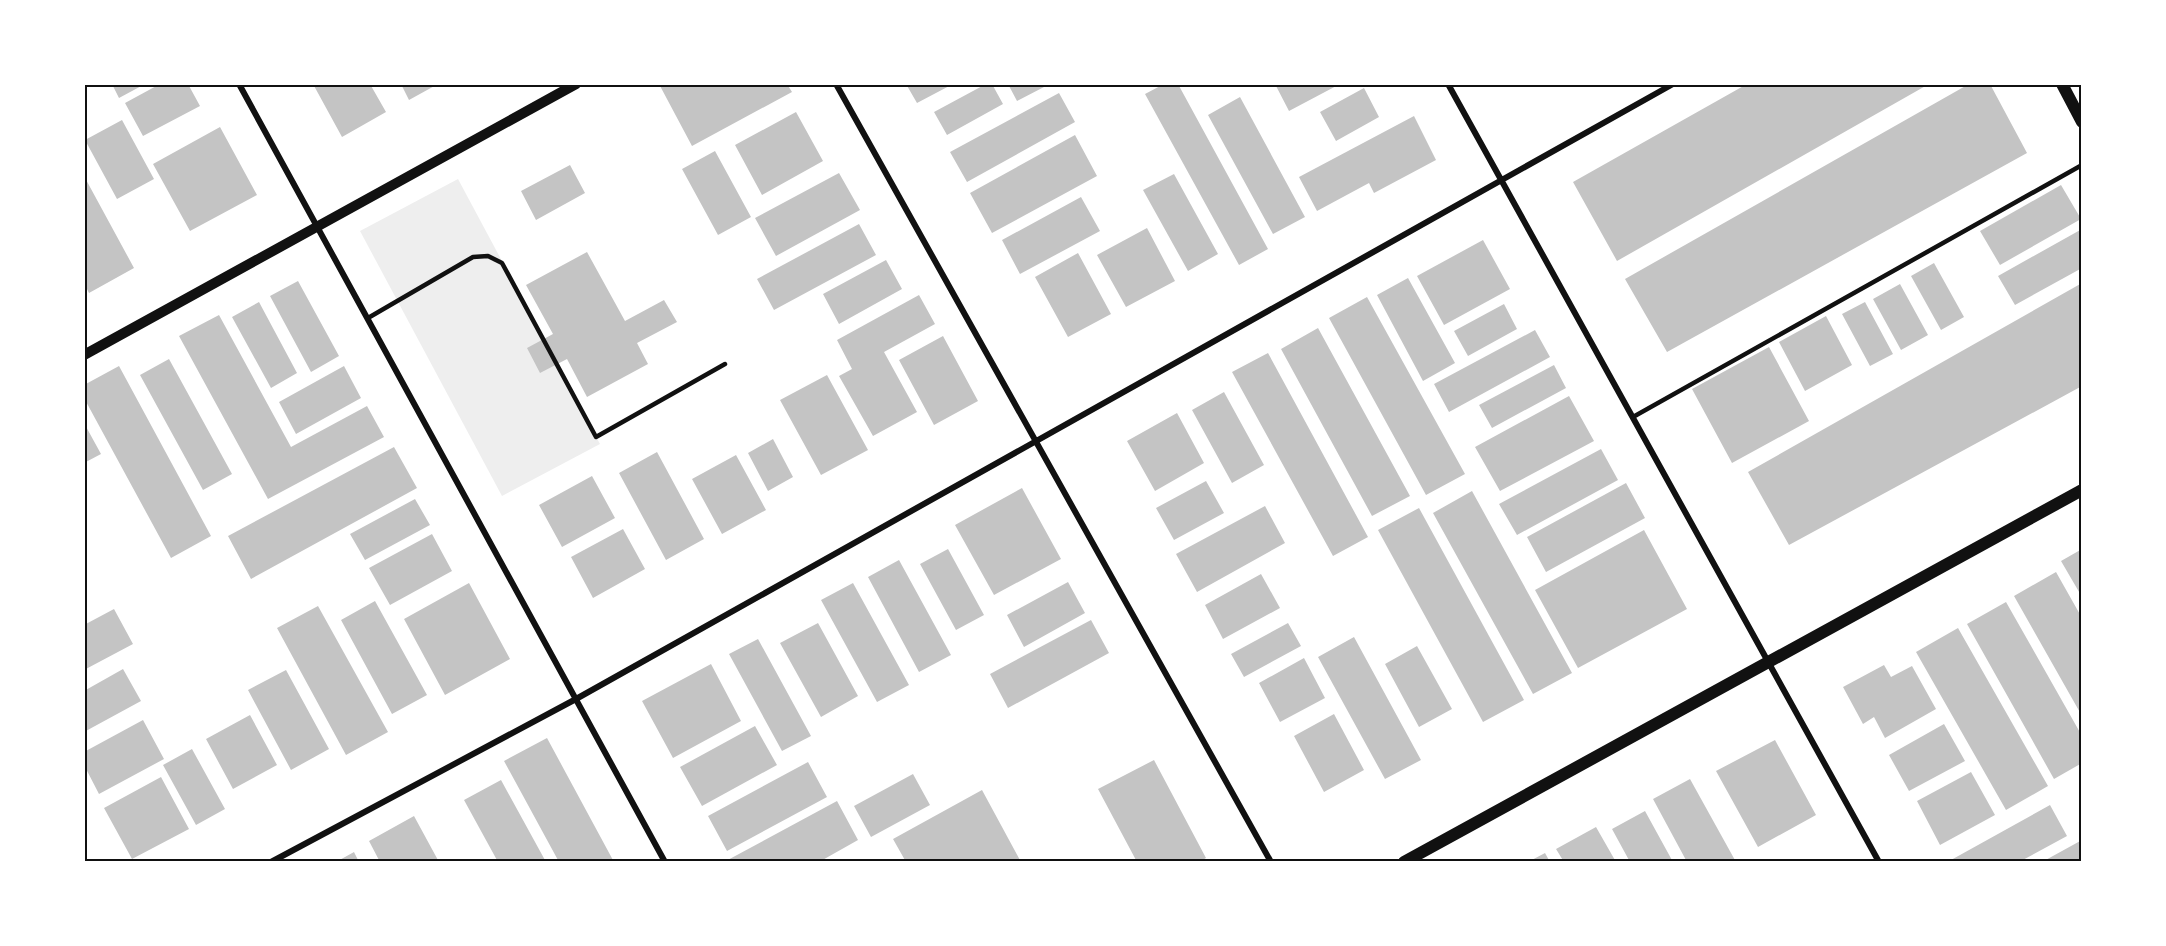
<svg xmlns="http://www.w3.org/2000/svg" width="2166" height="946" font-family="'IBM Plex Sans',sans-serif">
<rect width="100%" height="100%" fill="#fff"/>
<path fill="#eee" d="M 458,179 L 600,444 L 502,496 L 360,231 Z"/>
<path fill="#c4c4c4" d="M 112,84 L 145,84 L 119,98 Z
M 160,84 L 188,84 L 200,106 L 143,136 L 125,103 Z
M 313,84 L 370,84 L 386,112 L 342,137 Z
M 401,84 L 438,84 L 409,100 Z
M 659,84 L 787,84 L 792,92 L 692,146 Z
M 906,84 L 953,84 L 917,103 Z
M 986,84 L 992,84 L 1003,104 L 947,135 L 934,112 Z
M 1008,84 L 1042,84 L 1044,87 L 1017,101 Z
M 1164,84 L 1178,84 L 1268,249 L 1239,265 L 1145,94 Z
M 1275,84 L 1340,84 L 1289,111 Z
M 1747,84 L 1929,84 L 1617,261 L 1573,182 Z
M 1969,84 L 1990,84 L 2027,153 L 1667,352 L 1625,279 Z
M 1364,88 L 1379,117 L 1336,141 L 1320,112 Z
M 1059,93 L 1075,122 L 967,182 L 950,152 Z
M 1240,97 L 1305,217 L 1273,234 L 1208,115 Z
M 796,112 L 823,161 L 762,195 L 735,145 Z
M 1414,116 L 1436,160 L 1374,193 L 1369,183 L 1317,211 L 1299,177 Z
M 122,120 L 154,179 L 117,199 L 85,140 Z
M 220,127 L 257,195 L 190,231 L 153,164 Z
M 1075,135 L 1097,176 L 992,233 L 970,193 Z
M 715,151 L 751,217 L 718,235 L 682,169 Z
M 570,165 L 585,193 L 536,220 L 521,191 Z
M 839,173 L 860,210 L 776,256 L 755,218 Z
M 1174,174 L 1218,254 L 1188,271 L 1143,190 Z
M 84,176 L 134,268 L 89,293 L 84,283 Z
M 2061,185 L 2081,219 L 2000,265 L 1980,231 Z
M 1081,197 L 1100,231 L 1020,274 L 1002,240 Z
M 859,224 L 876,255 L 774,310 L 757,279 Z
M 1147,228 L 1175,281 L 1126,307 L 1097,255 Z
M 2082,229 L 2082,268 L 2015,305 L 1998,276 Z
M 1483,240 L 1510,289 L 1444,325 L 1417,276 Z
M 587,252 L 625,321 L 664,300 L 677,322 L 637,343 L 648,364 L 587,397 L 567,359 L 540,373 L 527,348 L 553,334 L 526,285 Z
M 1078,253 L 1111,314 L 1068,337 L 1035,277 Z
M 886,260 L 902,289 L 839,324 L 823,294 Z
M 1934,263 L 1964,317 L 1941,330 L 1911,276 Z
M 1408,278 L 1455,363 L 1423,381 L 1377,295 Z
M 298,281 L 339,356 L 311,372 L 270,296 Z
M 2082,283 L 2082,386 L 1789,545 L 1748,472 Z
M 1900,284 L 1928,335 L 1901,350 L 1873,299 Z
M 919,295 L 935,324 L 884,352 L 917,412 L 873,436 L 839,376 L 852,369 L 837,340 Z
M 1367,297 L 1465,474 L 1426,495 L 1329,318 Z
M 259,302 L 297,373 L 271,388 L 232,317 Z
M 1865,302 L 1893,354 L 1870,366 L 1842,314 Z
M 1504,304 L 1517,329 L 1468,356 L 1454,331 Z
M 219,315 L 291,447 L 367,406 L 384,437 L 268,499 L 179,336 Z
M 1826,316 L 1852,365 L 1805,391 L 1779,342 Z
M 1318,328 L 1410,496 L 1372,516 L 1281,349 Z
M 1535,330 L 1550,357 L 1449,412 L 1434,384 Z
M 943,336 L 978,401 L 934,425 L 899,360 Z
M 1769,347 L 1809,421 L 1732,463 L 1692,389 Z
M 1268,353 L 1368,537 L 1333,556 L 1232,372 Z
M 169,359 L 232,474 L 203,490 L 140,375 Z
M 1554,365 L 1566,388 L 1492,428 L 1479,405 Z
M 119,366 L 211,536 L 171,558 L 84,398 L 84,385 Z
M 344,366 L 361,398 L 296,434 L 279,402 Z
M 827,375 L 868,450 L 821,475 L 780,400 Z
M 1224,392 L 1264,465 L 1232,483 L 1192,410 Z
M 1569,396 L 1594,441 L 1500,491 L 1475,447 Z
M 1177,413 L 1204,463 L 1155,491 L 1127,441 Z
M 84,423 L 101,454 L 84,463 Z
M 773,439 L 793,477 L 768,491 L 748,453 Z
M 394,447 L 417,488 L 251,579 L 228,536 Z
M 1601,449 L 1618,480 L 1517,535 L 1499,504 Z
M 657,452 L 704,539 L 666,560 L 619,473 Z
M 736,455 L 766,510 L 722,534 L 692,479 Z
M 592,476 L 615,518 L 562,547 L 539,505 Z
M 1206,481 L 1224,513 L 1174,540 L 1156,508 Z
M 1626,483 L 1645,518 L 1546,572 L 1527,537 Z
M 1022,488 L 1061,559 L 994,595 L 955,525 Z
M 1472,491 L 1572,673 L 1533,694 L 1433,513 Z
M 415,499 L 430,525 L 365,560 L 350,534 Z
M 1265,506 L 1285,543 L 1197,592 L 1176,554 Z
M 1419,508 L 1524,700 L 1483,722 L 1378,530 Z
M 623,529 L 645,569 L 593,598 L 571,557 Z
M 1644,530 L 1687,609 L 1578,668 L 1535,590 Z
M 432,534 L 452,571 L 390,605 L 369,568 Z
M 948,549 L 984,615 L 956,630 L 920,564 Z
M 2082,549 L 2082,597 L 2061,561 Z
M 899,560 L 951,655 L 919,672 L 868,577 Z
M 2056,572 L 2082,618 L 2082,716 L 2014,596 Z
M 1261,574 L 1280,608 L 1223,639 L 1205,605 Z
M 1068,582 L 1085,613 L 1024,647 L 1007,615 Z
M 469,583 L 510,659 L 445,695 L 404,619 Z
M 853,583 L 909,685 L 877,702 L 821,600 Z
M 375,601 L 427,695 L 392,714 L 341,620 Z
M 2006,602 L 2082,736 L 2082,763 L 2054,779 L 1967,624 Z
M 318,606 L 388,732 L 346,755 L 277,628 Z
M 114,609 L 133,644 L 84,670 L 84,625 Z
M 1091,620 L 1109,653 L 1008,708 L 990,674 Z
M 818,623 L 858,696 L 821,717 L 780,643 Z
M 1288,623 L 1301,646 L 1244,677 L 1231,654 Z
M 1958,628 L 2048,786 L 2006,810 L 1916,652 Z
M 1354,637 L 1421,760 L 1385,779 L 1318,657 Z
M 758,639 L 811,736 L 782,751 L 729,654 Z
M 1417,646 L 1452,709 L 1419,727 L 1385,664 Z
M 1304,658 L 1325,698 L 1280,722 L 1259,683 Z
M 711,664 L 741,721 L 673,758 L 642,701 Z
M 1884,665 L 1891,677 L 1912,666 L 1936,709 L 1885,738 L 1874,717 L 1863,724 L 1843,687 Z
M 123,669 L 141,701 L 84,732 L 84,691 Z
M 286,670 L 329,749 L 291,770 L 248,690 Z
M 1334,714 L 1364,770 L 1324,792 L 1294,736 Z
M 250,715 L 277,765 L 233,789 L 206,739 Z
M 143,720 L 164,759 L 99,794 L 84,765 L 84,752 Z
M 1944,724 L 1965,761 L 1909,791 L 1889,755 Z
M 755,726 L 777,765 L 702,806 L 680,767 Z
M 547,738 L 614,862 L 559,862 L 504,761 Z
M 1775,740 L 1816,815 L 1758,847 L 1716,771 Z
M 192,749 L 225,809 L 196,825 L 163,765 Z
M 1154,760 L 1206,858 L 1199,862 L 1137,862 L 1098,789 Z
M 808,762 L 827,797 L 727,851 L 708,816 Z
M 1971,772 L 1995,815 L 1940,845 L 1917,801 Z
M 913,774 L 930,805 L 871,837 L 854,806 Z
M 161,777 L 189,829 L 132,859 L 104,808 Z
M 1690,779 L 1736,862 L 1687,862 L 1653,799 Z
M 501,780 L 546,862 L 498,862 L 464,800 Z
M 982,790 L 1021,862 L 906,862 L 893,839 Z
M 837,801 L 858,840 L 819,862 L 724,862 Z
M 2050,805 L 2067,836 L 2019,862 L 1953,862 L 1951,860 Z
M 1645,811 L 1673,862 L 1630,862 L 1612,829 Z
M 414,816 L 439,862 L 380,862 L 369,841 Z
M 1596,827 L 1616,862 L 1564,862 L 1556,849 Z
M 2082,840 L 2082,862 L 2042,862 Z
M 354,852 L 359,862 L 336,862 Z
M 1545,853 L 1550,862 L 1528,862 Z"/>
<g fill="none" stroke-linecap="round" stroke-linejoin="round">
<path stroke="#111" stroke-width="4.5" d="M 368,318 L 473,257 L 488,256 L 502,263 L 596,437 L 725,364
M 1633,417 L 2082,165"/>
<path stroke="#111" stroke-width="6" d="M 239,84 L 665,862
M 836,84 L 1271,862
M 1448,84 L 1879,862
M 271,862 L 576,699 L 1673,84"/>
<path stroke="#111" stroke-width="10" d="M 84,355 L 576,84"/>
<path stroke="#111" stroke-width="12" d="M 2062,84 L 2082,122
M 1404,862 L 2082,490"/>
</g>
<rect width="2166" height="946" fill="none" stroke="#ffffff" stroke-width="171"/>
<rect x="86" y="86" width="1994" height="774" fill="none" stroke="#111" stroke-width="2"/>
</svg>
